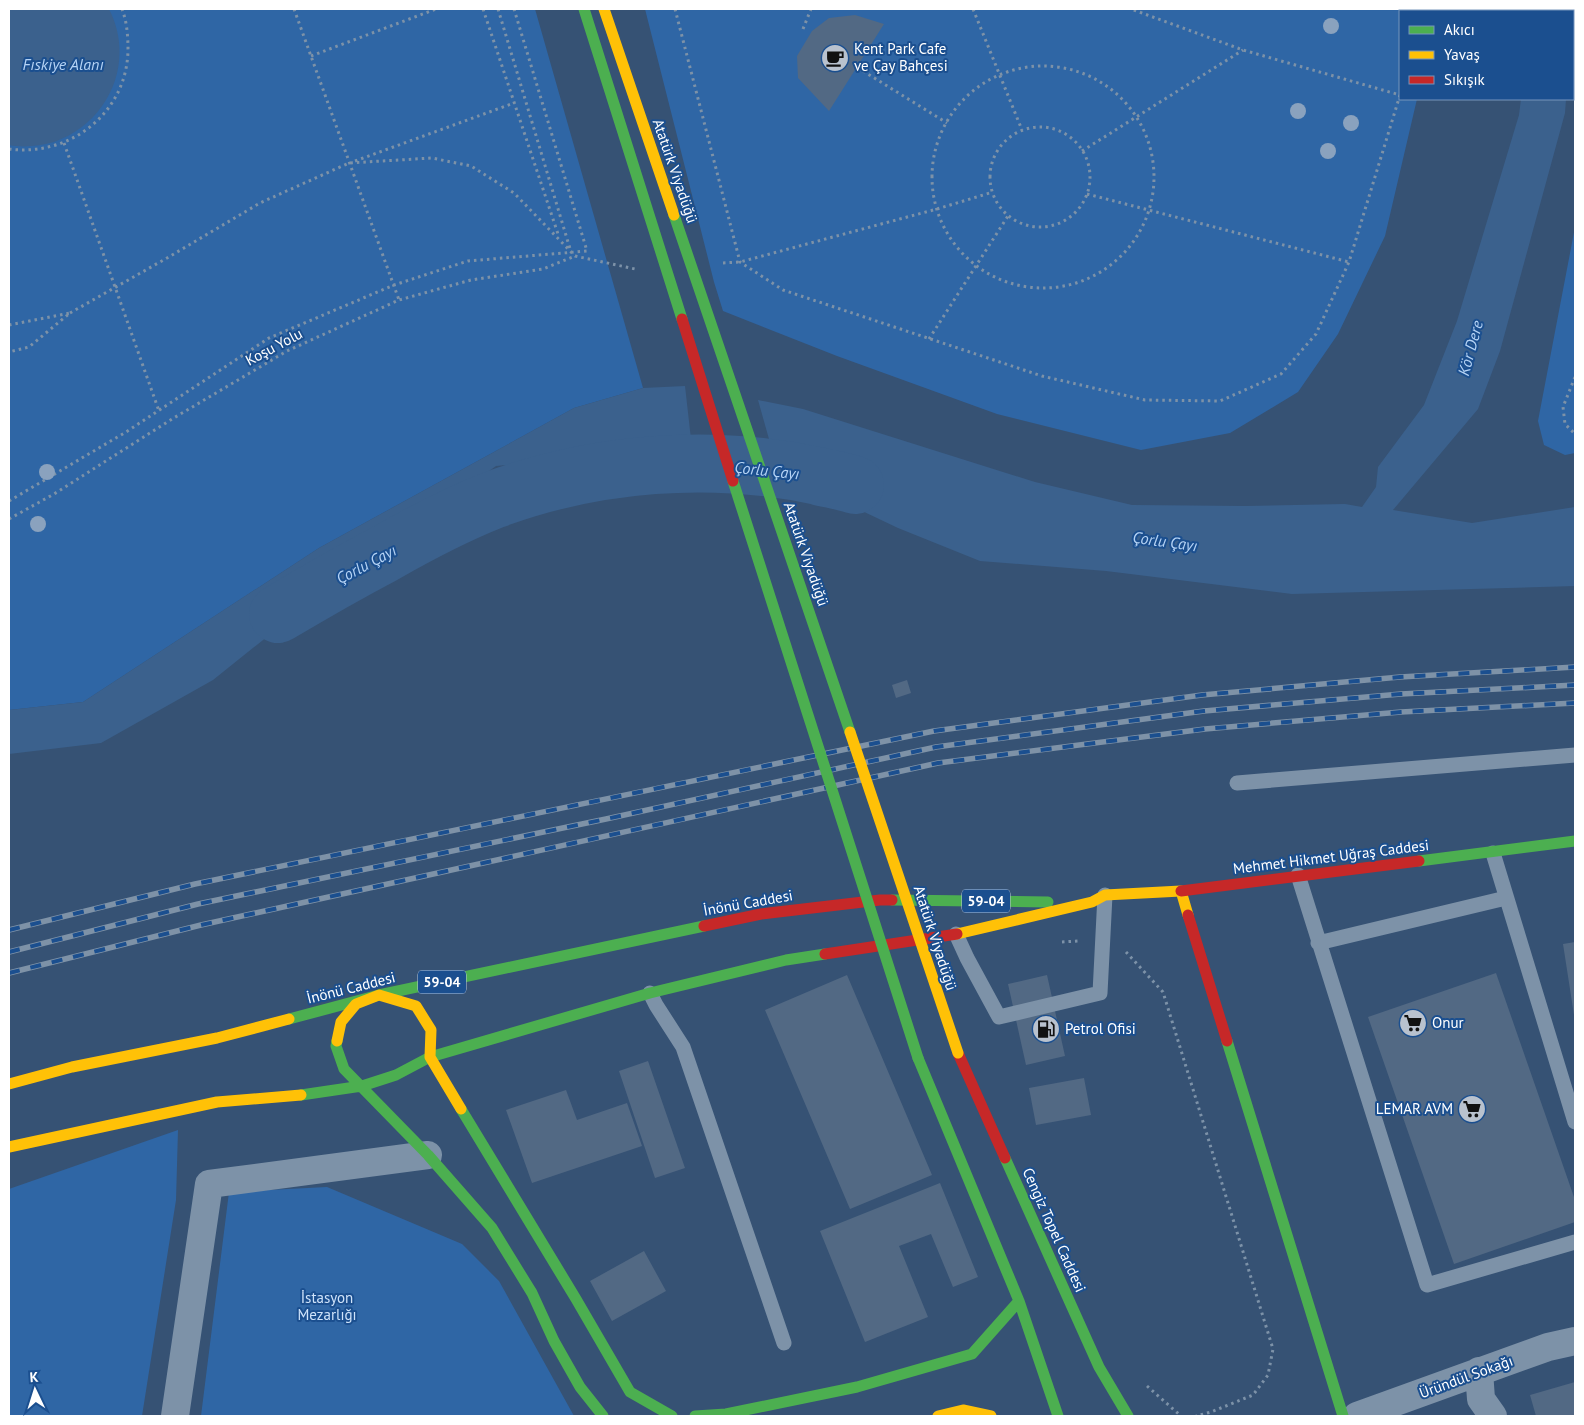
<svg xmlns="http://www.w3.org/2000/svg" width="1584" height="1425" font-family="'PT Sans',sans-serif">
<rect width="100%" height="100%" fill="#365274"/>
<path fill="#2f66a5" d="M 9,9 L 535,9 L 643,388 L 574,408 L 319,548 L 83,702 L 9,710 Z
M 645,9 L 1409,9 L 1409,11 L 1400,11 L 1400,99 L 1417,99 L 1385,236 L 1338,334 L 1298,392 L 1230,433 L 1141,450 L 997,414 L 837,356 L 723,311 L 714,282 Z
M 1575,227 L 1575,453 L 1565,455 L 1544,445 L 1538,421 Z
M 178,1130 L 176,1200 L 142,1416 L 9,1416 L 9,1189 Z
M 327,1187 L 462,1244 L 499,1281 L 574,1416 L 201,1416 L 229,1192 Z"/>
<path fill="#3b618d" d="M 9,9 L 109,9 C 136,61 109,123 54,142 C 40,146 23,148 9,145 Z
M 1521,99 L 1566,99 L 1565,113 L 1500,351 L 1478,409 L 1393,510 L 1472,523 L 1575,507 L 1575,586 L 1292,594 L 1106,571 L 980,561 L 898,528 L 778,471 L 758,400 L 803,409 L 1035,482 L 1132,505 L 1246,506 L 1345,504 L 1362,507 L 1376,487 L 1378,467 L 1424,405 L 1457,321 L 1519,115 Z
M 685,386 L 692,448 L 496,466 L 333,584 L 213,680 L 101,743 L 9,754 L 9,710 L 83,702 L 319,548 L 574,408 L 643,388 Z"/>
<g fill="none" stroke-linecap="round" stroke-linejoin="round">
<path stroke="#3b618d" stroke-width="58" d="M 278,614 C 313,593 348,573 384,554 C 419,534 455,515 493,500 C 595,462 711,453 818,476 C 830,479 843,481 855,485"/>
</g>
<path fill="#526984" d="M 855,15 L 884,24 L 829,111 L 798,78 L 797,56 L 812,31 L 829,18 Z
M 907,680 L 911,693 L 896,698 L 892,685 Z
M 1575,942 L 1575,1015 L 1574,1015 L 1563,944 Z
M 1496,973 L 1575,1200 L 1575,1222 L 1454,1264 L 1368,1017 Z
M 847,975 L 932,1175 L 850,1209 L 765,1010 Z
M 1047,975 L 1065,1056 L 1026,1065 L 1008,984 Z
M 648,1061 L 685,1168 L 655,1178 L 619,1071 Z
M 1084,1078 L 1091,1115 L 1036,1125 L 1029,1088 Z
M 566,1090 L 577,1120 L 627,1103 L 642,1146 L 532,1183 L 506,1110 Z
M 940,1183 L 978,1277 L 953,1287 L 931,1234 L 899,1246 L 928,1317 L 865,1342 L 820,1231 Z
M 644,1251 L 666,1291 L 612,1321 L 590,1281 Z
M 1575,1382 L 1575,1416 L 1536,1416 L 1530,1395 Z"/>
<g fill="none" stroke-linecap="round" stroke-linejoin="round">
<path stroke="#7d92a8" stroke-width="3" stroke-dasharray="2.5 4" stroke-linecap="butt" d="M 294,9 L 399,300
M 483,9 L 559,237
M 498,9 L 571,252
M 675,9 L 740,262 L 783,290 L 1042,376 L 1145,400 L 1220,401 L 1281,374 L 1316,334 L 1349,262 L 1400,95 L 1243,50 L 1131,9
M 973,9 L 1022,130
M 803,29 L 811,9
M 311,56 L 436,9
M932 177a111 111 0 1 1 222 0a111 111 0 1 1-222 0Z
M 863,71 L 947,123
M990 177a50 50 0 1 1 100 0a50 50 0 1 1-100 0Z
M 64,143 L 159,411
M 9,149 C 70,157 127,113 128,50 C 128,36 127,22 122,9
M 1082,151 L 1243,50
M 355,161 L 514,103
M 1087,194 L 1349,262
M 723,263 L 740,262 L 937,209 L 993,192
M 70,313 L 167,258 L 260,203 L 349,163 L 432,158 L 471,166 L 514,193 L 575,256 L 635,269
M 9,325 L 70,313 L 29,347 L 9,352
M 929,339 L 1008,216
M 1575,377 L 1563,407 L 1565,424 L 1575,434
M 9,501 L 126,432 L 269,338 L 394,285 L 468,261 L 587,251 L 514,9
M 9,519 L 54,494 L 172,419 L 287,351 L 399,300 L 471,280 L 543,269 L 575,256
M 1062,942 L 1078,941
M 1126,952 L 1163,992 L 1273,1349 L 1268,1375 L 1253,1395 L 1211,1412 L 1196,1416
M 1147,1386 L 1181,1416"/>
<path stroke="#7d92a8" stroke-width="15" d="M 1237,783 L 1575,755
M 1493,853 L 1575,1122
M 1298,875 L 1427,1285 L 1575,1242
M 956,934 L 967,958 L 999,1017 L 1100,993 L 1105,895
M 1318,943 L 1506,898
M 650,993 L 656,1005 L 683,1047 L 784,1343"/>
<path stroke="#7d92a8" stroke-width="28" d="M 1479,1371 L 1481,1399 L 1493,1416
M 175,1416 L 209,1184 L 428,1155
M 1357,1416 L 1548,1347 L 1575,1341"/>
<path stroke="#4caf50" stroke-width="11" d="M 1419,861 L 1575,841
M 892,900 L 1048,902
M 289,1019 L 379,995 L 704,926
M 337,1041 L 336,1046 L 344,1069 L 428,1155 L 492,1228 L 532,1293 L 554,1341 L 580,1387 L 603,1416
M 1227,1041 L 1343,1416
M 918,1058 L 1019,1301 L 1058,1416
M 301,1095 L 362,1086 L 396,1075 L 430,1057 L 650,993 L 786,960 L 825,954
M 461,1109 L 576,1299 L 630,1392 L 672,1416
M 1005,1158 L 1099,1367 L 1128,1416
M 695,1416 L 726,1414 L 857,1387 L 972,1354 L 1019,1301"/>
<path stroke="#ffc107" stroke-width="11" d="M 957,934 L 1092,902 L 1105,895 L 1181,891 L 1188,915
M 337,1041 L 341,1022 L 356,1004 L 379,995 L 416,1006 L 431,1030 L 430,1057 L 461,1109
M 9,1084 L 72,1067 L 217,1038 L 289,1019
M 9,1147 L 217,1102 L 301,1095
M 938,1416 L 963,1410 L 991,1416"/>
<path stroke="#c62828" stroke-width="11" d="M 1181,891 L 1419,861
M 1188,915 L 1227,1041
M 704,926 L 761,914 L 880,900 L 892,900
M 825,954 L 957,934
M 958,1053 L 1005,1158"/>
<g stroke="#7e92a7" stroke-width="5.5">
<path id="rail" d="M 9,930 L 195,884 L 934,731 L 1202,695 L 1400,677 L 1575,667
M 9,952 L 198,904 L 606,819 L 936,747 L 1204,711 L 1401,694 L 1575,685
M 9,973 L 201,925 L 938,763 L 1205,729 L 1401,712 L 1575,703"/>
</g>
<use href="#rail" stroke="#1b4f8f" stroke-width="4" stroke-dasharray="11" stroke-linecap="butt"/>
<path stroke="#4caf50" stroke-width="11" d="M 584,9 L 682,319
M 674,215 L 850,732
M 733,481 L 918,1058"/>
<path stroke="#ffc107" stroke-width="11" d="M 604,9 L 674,215
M 850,732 L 958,1053"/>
<path stroke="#c62828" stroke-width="11" d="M 682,319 L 733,481"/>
</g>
<g fill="#8aa2be">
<circle cx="1331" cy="26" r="8"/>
<circle cx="1298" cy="111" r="8"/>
<circle cx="1351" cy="123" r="8"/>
<circle cx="1328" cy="151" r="8"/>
<circle cx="47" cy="472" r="8"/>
<circle cx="38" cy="524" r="8"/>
</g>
<defs>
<g id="cafe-disc" transform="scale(1.4375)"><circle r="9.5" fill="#b9c2ce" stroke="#1b4f8f"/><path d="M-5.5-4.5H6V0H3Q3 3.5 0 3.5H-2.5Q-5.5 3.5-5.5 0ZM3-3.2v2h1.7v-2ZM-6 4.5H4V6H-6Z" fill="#111"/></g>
<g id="supermarket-disc" transform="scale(1.4375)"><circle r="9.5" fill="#b9c2ce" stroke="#1b4f8f"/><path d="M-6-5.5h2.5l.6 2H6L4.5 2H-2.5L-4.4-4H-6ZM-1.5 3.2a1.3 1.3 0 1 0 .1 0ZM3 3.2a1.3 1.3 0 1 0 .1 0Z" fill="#111"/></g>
<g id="fuel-disc" transform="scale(1.4375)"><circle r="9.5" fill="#b9c2ce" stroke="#1b4f8f"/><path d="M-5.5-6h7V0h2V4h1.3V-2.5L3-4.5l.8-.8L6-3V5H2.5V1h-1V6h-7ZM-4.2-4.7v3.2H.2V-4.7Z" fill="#111"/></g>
</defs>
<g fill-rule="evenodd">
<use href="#cafe-disc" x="835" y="58"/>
<use href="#supermarket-disc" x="1413" y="1023"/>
<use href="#fuel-disc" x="1046" y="1029"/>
<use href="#supermarket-disc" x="1472" y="1109"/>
</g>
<g text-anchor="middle" stroke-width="4" stroke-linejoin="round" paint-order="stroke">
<g fill="#1b4f8f" stroke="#bbcadd" stroke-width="1">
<rect x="962" y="889.5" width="48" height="23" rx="4"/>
<rect x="418" y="970.5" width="48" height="23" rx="4"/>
</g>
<g font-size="14" font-weight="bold" fill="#fff">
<text x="986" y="906">59-04</text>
<text x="442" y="987">59-04</text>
</g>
<g font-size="15" fill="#fff" stroke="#1b4f8f" text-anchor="start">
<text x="854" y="54">Kent Park Cafe<tspan x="854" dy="17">ve Çay Bahçesi</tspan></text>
<text x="1432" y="1028">Onur</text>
<text x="1065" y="1034">Petrol Ofisi</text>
<text x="1453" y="1114" text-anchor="end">LEMAR AVM</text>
</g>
<g font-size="15" fill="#fff" stroke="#1b4f8f">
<text transform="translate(675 171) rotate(71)" y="5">Atatürk Viyadüğü</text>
<text transform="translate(274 347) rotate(-28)" y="5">Koşu Yolu</text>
<text transform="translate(806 554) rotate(71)" y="5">Atatürk Viyadüğü</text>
<text transform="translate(1331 857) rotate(-7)" y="5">Mehmet Hikmet Uğraş Caddesi</text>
<text transform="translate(748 903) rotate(-10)" y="5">İnönü Caddesi</text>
<text transform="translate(935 938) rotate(72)" y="5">Atatürk Viyadüğü</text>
<text transform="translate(351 988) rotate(-14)" y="5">İnönü Caddesi</text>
<text transform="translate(1054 1230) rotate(66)" y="5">Cengiz Topel Caddesi</text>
<text transform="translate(1466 1377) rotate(-20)" y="5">Üründül Sokağı</text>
</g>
<g font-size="15" fill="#cfe3fa" stroke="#1b4f8f">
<text x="327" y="1303">İstasyon<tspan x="327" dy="17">Mezarlığı</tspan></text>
</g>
<g font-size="16" font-style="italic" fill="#b5d3f5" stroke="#1b4f8f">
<text x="63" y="70">Fıskiye Alanı</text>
<text transform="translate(1470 348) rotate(-75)" y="6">Kör Dere</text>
<text transform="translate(767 470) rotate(6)" y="6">Çorlu Çayı</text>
<text transform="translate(1165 541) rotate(8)" y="6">Çorlu Çayı</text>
<text transform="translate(366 564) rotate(-28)" y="6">Çorlu Çayı</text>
</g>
</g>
<rect width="1584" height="1425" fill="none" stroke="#ffffff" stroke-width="20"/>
<rect x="1399" y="10" width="175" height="90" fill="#1b4f8f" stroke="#7695bc"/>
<rect x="1409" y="26" width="25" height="8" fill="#4caf50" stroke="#7695bc"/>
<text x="1444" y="35" font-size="15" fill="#ffffff">Akıcı</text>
<rect x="1409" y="51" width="25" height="8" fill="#ffc107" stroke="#7695bc"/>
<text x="1444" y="60" font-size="15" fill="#ffffff">Yavaş</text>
<rect x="1409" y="76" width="25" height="8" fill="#c62828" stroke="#7695bc"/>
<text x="1444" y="85" font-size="15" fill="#ffffff">Sıkışık</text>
<g transform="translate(35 1390) rotate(356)" stroke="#1b4f8f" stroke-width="4" paint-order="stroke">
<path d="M0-4L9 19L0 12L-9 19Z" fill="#ffffff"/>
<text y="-8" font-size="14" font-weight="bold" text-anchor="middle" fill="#ffffff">K</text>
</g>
</svg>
